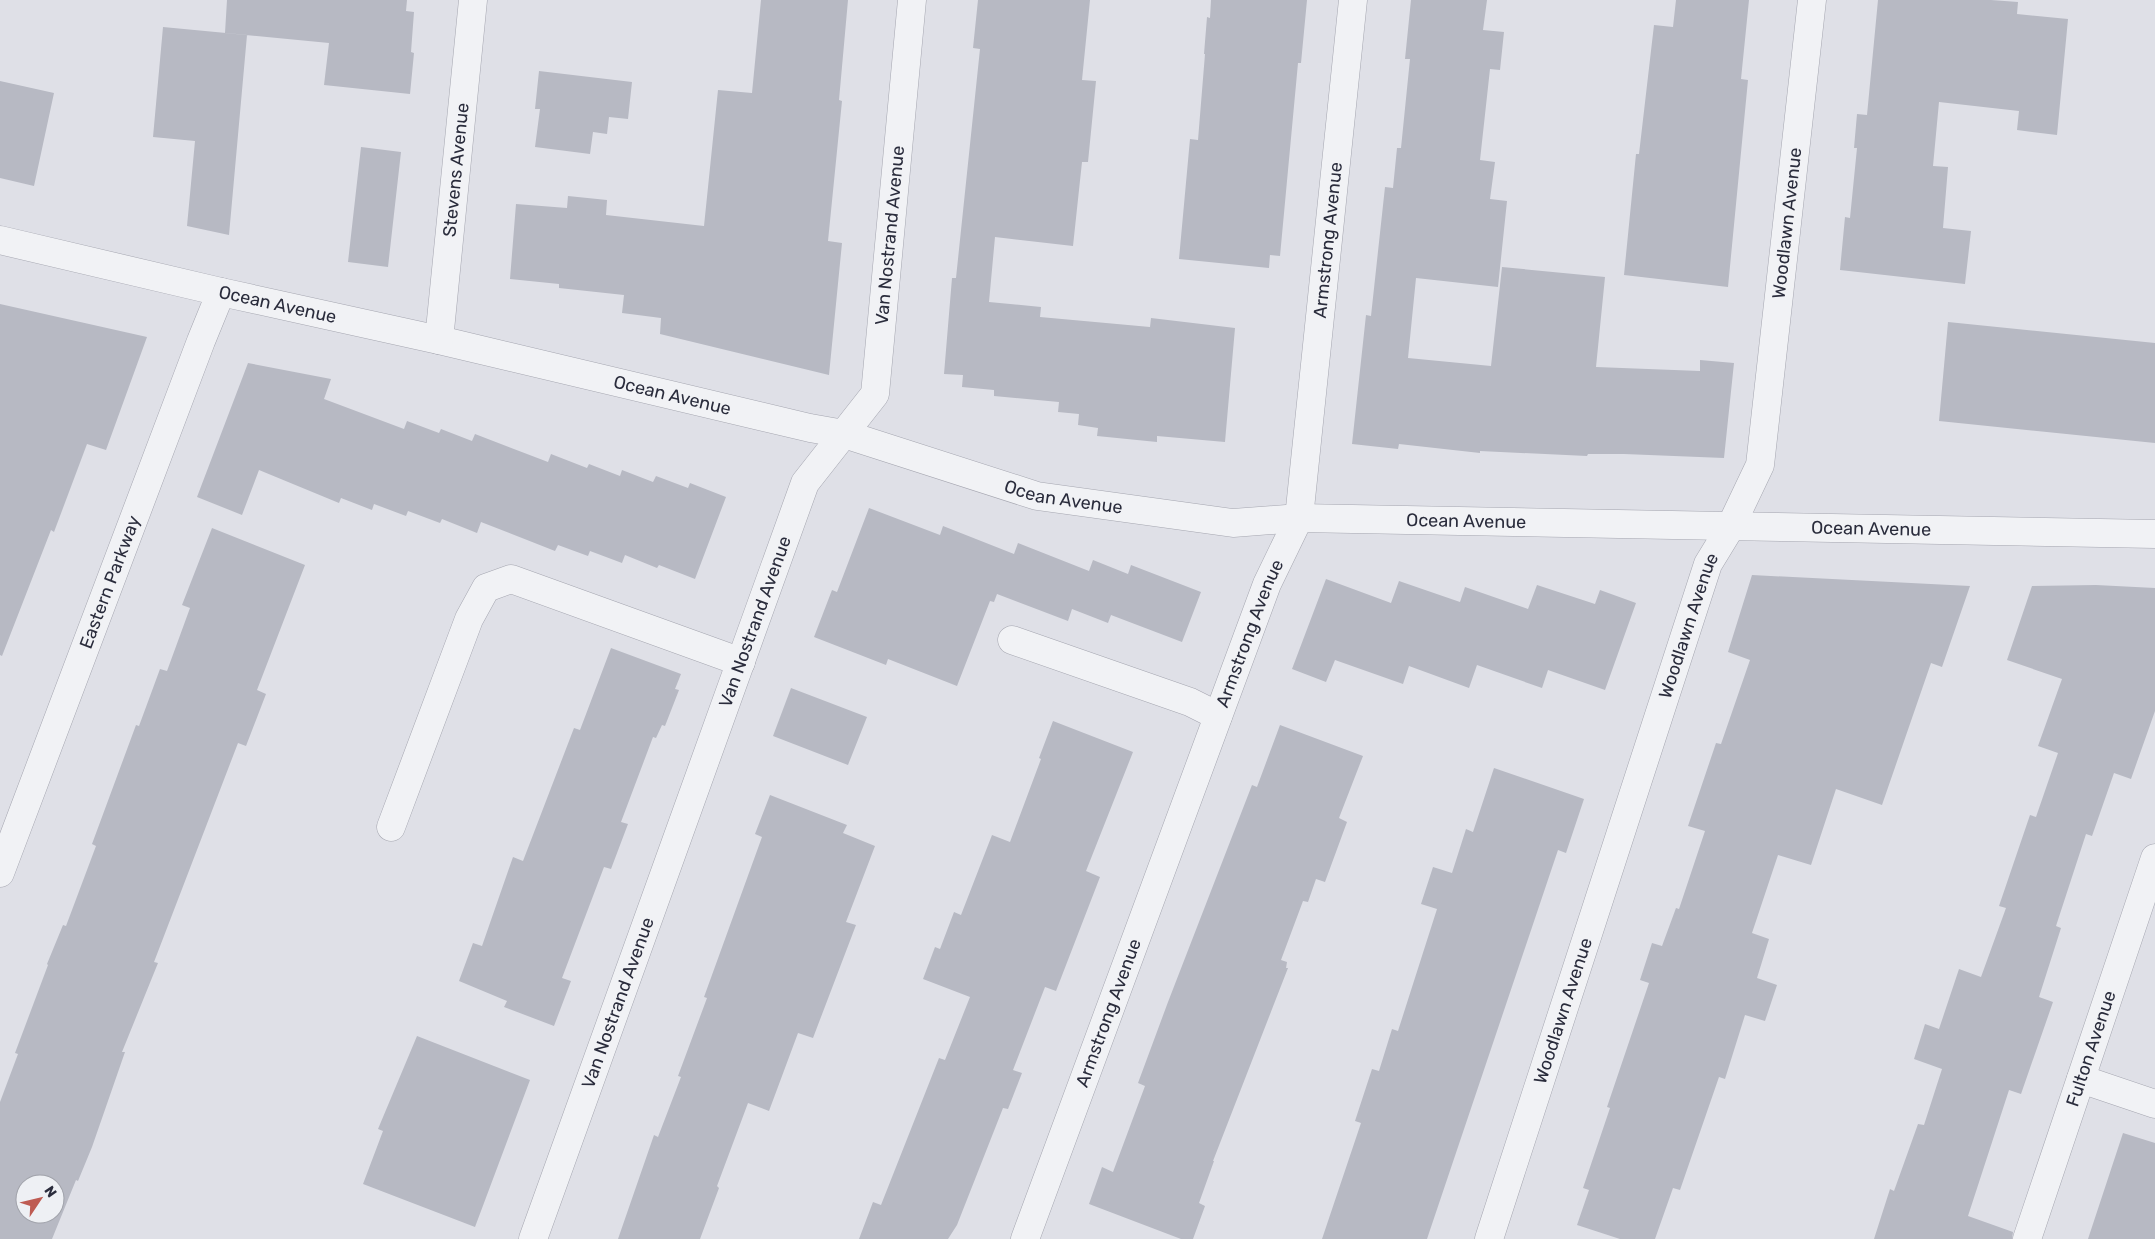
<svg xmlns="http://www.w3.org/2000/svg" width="2155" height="1239" font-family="Rubik,sans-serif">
<rect width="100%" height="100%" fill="#dfe0e7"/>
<path fill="#b7b9c3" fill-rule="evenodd" d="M 227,0 L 407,0 L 406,11 L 414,12 L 411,52 L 414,53 L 410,94 L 324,85 L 329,43 L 225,33 Z
M 761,0 L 848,0 L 839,100 L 842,101 L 828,241 L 842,243 L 829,375 L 660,334 L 661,318 L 622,313 L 624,295 L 559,288 L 559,284 L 510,279 L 516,204 L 567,208 L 568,196 L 607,200 L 606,215 L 704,226 L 718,90 L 752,93 Z
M 978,0 L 1090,0 L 1082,80 L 1096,81 L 1088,162 L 1082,162 L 1073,246 L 995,237 L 989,302 L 1041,307 L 1040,317 L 1150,327 L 1151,318 L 1235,328 L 1225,442 L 1157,436 L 1157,442 L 1097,436 L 1098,428 L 1078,425 L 1079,414 L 1058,412 L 1059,402 L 994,396 L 994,390 L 962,387 L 963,375 L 944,374 L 952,278 L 956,278 L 980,49 L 973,48 Z
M 1211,0 L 1307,0 L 1301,63 L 1298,63 L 1280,256 L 1270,255 L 1269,268 L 1179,259 L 1190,139 L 1198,140 L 1205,54 L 1204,54 L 1207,17 L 1210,18 Z
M 1411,0 L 1487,0 L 1483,30 L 1504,32 L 1500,70 L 1490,69 L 1480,160 L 1495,162 L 1490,199 L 1507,201 L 1498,287 L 1416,278 L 1408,358 L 1491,366 L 1502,267 L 1605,277 L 1596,367 L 1700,371 L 1700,360 L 1734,363 L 1724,458 L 1624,454 L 1588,454 L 1587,456 L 1480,451 L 1480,453 L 1399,444 L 1398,449 L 1352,444 L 1366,315 L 1371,316 L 1385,187 L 1393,188 L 1397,148 L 1401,148 L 1410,59 L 1405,59 Z
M 1676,0 L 1749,0 L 1741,79 L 1748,80 L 1728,287 L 1624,275 L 1636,154 L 1639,154 L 1654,25 L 1673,27 Z
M 1878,0 L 1991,0 L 2018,2 L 2017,14 L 2068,19 L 2057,135 L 2017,130 L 2019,111 L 1939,102 L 1933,166 L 1948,167 L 1943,228 L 1971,231 L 1965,284 L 1840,270 L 1845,217 L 1850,218 L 1857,148 L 1854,148 L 1857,114 L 1867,115 Z
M 163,27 L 247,35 L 229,235 L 187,226 L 195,141 L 153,137 Z
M 539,71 L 632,82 L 628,119 L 609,117 L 607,134 L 593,132 L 590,154 L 535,147 L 540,109 L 535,109 Z
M 0,81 L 54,93 L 34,186 L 0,178 Z
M 361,147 L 401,152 L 388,267 L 348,262 Z
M 0,304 L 147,337 L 106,450 L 87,444 L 54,532 L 51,530 L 2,656 L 0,655 Z
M 1948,322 L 2155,343 L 2155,443 L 1939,421 Z
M 248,363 L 331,379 L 324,399 L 404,429 L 407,421 L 439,433 L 441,429 L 472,441 L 475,434 L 548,462 L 551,454 L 587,468 L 589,464 L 620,476 L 622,470 L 653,482 L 656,476 L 688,488 L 690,483 L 726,497 L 695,579 L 659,565 L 657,568 L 625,555 L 622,563 L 590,551 L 588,556 L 558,545 L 555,551 L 481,522 L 477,533 L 442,519 L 440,523 L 408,511 L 406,516 L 374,504 L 372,510 L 341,498 L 339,503 L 259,470 L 242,515 L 197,497 Z
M 869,508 L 940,535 L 943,526 L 1014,554 L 1018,543 L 1089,571 L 1093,560 L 1128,574 L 1131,565 L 1201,592 L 1182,642 L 1111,615 L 1108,623 L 1072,609 L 1068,621 L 997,594 L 994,602 L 990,601 L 957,686 L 888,659 L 886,665 L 814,637 L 832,590 L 837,592 Z
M 212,528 L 305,565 L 257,690 L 266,694 L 246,746 L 238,743 L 154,962 L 158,963 L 122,1052 L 125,1052 L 92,1147 L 78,1181 L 76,1180 L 52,1239 L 0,1239 L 0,1102 L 18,1054 L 15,1053 L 48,965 L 47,964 L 63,925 L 66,926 L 96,846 L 92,844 L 136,725 L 139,726 L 160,669 L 167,671 L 190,608 L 182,605 ZM 25,1184 L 55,1184 L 55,1214 L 25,1214 Z
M 1752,575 L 1970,586 L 1942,667 L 1931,663 L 1882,805 L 1836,789 L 1811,865 L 1778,855 L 1752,933 L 1769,939 L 1757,978 L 1777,985 L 1765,1021 L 1745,1015 L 1725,1079 L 1719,1077 L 1680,1190 L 1673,1188 L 1655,1239 L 1620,1239 L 1577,1225 L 1589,1190 L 1583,1188 L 1610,1108 L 1607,1107 L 1649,983 L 1640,980 L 1652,943 L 1662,946 L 1676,908 L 1679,909 L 1705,831 L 1688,826 L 1716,743 L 1721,744 L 1750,660 L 1728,652 Z
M 1326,579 L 1391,603 L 1399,581 L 1460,602 L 1465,587 L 1528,609 L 1537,585 L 1595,604 L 1600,590 L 1636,603 L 1605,690 L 1548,670 L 1542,688 L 1477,665 L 1469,688 L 1409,666 L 1403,684 L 1335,660 L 1326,682 L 1292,669 Z
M 2096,585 L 2155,588 L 2155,711 L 2131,779 L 2114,773 L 2092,836 L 2086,834 L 2056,926 L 2061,928 L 2039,997 L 2053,1002 L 2021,1094 L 2009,1090 L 1968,1216 L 2013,1232 L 2012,1239 L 1874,1239 L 1890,1189 L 1894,1191 L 1918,1124 L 1924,1125 L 1942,1069 L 1914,1059 L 1925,1024 L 1939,1029 L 1959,969 L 1981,977 L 2006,908 L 1999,906 L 2030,815 L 2036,817 L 2058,753 L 2038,746 L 2062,679 L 2007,660 L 2032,586 Z
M 611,648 L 681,674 L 675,689 L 679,690 L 665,726 L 662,725 L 656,738 L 653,737 L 621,822 L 628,824 L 611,869 L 604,867 L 562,978 L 571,981 L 554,1026 L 504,1007 L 507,1001 L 459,981 L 473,943 L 482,946 L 513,857 L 523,861 L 574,728 L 580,730 Z
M 791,688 L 867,717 L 848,765 L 773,736 Z
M 1053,721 L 1133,752 L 1086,871 L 1100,877 L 1056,991 L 1045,987 L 1013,1070 L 1022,1073 L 1008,1109 L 1003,1108 L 957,1225 L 948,1239 L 859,1239 L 873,1202 L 881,1205 L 939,1058 L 945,1060 L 970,997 L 923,979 L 935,947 L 940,949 L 954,912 L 961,915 L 992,835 L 1010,842 L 1041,759 L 1039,758 Z
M 1280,725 L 1363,756 L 1339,818 L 1347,822 L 1325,882 L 1316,879 L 1308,902 L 1303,901 L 1281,960 L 1287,962 L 1286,968 L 1288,968 L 1213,1161 L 1214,1161 L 1199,1203 L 1205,1206 L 1193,1239 L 1181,1239 L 1089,1204 L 1102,1167 L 1113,1172 L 1145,1086 L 1138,1083 L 1168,1002 L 1252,785 L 1257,787 Z
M 1494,768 L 1584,799 L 1566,853 L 1558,850 L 1427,1239 L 1322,1239 L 1361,1123 L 1355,1121 L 1372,1069 L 1379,1071 L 1392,1029 L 1398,1031 L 1437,909 L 1421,904 L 1433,867 L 1452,873 L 1466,829 L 1473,832 Z
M 770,795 L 847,825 L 843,833 L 875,846 L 846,922 L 856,925 L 813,1038 L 798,1033 L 769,1111 L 748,1103 L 717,1186 L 719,1188 L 700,1239 L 618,1239 L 654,1135 L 658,1137 L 681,1077 L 678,1076 L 707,998 L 704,997 L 762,837 L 755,834 Z
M 417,1036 L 530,1080 L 475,1227 L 363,1184 L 383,1131 L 378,1129 Z
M 2123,1133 L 2155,1143 L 2155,1239 L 2088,1239 Z"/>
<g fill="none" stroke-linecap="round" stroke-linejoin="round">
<g stroke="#a5a6b0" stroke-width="29">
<g id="minor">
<path id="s1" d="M 0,240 L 221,292 L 439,340 L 810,428 L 844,434 L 1037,496 L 1233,523 L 1299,518 L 2155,534"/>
<path id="s2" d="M 439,340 L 473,0"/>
<path d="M 1012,640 L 1190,702 L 1218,716"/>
<path d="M 391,827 L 469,619 L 486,588 L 511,579 L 741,662"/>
<path id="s3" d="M 0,873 L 201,341 L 221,292"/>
<path d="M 2081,1079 L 2155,1104"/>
<path id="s4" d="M 533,1239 L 805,483 L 875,394 L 912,0"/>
<path id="s5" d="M 1025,1239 L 1267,584 L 1299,518 L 1353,0"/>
<path id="s6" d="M 1489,1239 L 1708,564 L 1730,528 L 1760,465 L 1812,0"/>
<path id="s7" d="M 2027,1239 L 2155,858"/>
</g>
</g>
<use href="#minor" stroke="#f1f2f5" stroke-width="28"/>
</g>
<g text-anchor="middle" stroke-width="4" stroke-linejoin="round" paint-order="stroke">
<g font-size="18" fill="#2a2c3c" stroke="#eef0f4">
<text dy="6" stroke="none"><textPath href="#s2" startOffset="171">Stevens Avenue</textPath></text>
<text dy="6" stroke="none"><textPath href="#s6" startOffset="1065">Woodlawn Avenue</textPath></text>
<text dy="6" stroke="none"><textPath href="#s4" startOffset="1076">Van Nostrand Avenue</textPath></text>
<text dy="6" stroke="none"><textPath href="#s5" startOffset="1051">Armstrong Avenue</textPath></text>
<text dy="6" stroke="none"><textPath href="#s1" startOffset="285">Ocean Avenue</textPath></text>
<text dy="6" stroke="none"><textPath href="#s1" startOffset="690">Ocean Avenue</textPath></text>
<text dy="6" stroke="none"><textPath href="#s1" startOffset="1095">Ocean Avenue</textPath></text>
<text dy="6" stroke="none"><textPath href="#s1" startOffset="1500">Ocean Avenue</textPath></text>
<text dy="6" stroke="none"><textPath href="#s1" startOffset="1905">Ocean Avenue</textPath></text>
<text dy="6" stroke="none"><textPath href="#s3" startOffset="311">Eastern Parkway</textPath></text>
<text dy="6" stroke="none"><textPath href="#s4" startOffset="656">Van Nostrand Avenue</textPath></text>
<text dy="6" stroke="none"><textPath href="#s6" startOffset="645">Woodlawn Avenue</textPath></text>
<text dy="6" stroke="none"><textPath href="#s5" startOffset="646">Armstrong Avenue</textPath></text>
<text dy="6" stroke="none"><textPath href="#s4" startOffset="251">Van Nostrand Avenue</textPath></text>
<text dy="6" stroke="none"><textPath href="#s6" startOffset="240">Woodlawn Avenue</textPath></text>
<text dy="6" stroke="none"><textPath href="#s5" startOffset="241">Armstrong Avenue</textPath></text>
<text dy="6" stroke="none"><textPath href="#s7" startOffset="201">Fulton Avenue</textPath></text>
</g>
</g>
<g transform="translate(40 1199) rotate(55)"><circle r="24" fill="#eef0f4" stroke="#a0a2aa"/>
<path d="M0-4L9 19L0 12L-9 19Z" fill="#be5b52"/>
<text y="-8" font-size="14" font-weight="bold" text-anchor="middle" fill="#2a2c3c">N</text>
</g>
</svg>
